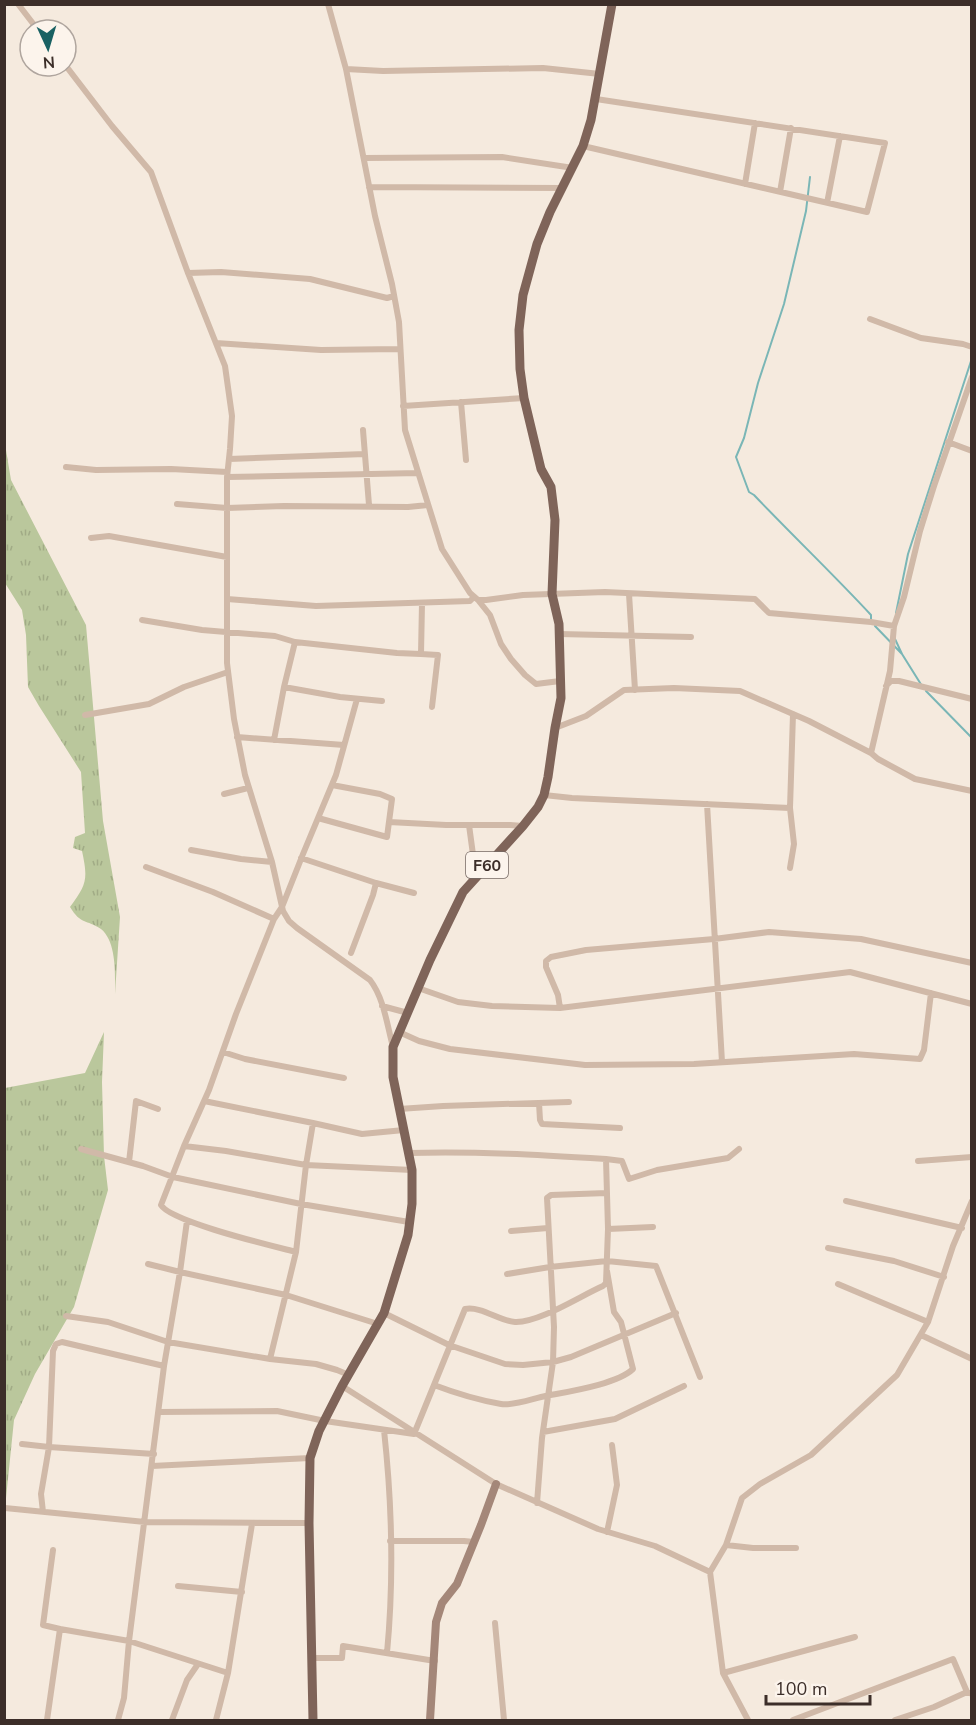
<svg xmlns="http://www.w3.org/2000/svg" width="976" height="1725" font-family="'Nunito Sans',sans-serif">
<defs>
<pattern id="grass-tufts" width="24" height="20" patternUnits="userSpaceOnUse" patternTransform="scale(1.5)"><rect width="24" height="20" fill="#bac79c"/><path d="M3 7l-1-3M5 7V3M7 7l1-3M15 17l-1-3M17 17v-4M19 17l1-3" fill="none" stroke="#a1ab86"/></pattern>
</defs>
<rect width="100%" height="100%" fill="#f5eade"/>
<path fill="url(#grass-tufts)" d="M 4,438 L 11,480 L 86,625 L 103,821 L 120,917 L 115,994 C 115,976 117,942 101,929 C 86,919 81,925 70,907 C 87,884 88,879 82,851 L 73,848 L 75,837 L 85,833 L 81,772 L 39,706 L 28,687 L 26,635 L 22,610 L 5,583 Z
M 104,1032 L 102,1082 L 104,1156 L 108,1190 L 74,1307 L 35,1374 L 14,1420 L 5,1508 L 5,1550 L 5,1088 L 85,1073 Z"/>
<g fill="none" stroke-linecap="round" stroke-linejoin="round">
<path stroke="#7ab6b6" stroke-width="2" d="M 810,177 L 806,211 L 784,304 L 758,383 L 744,438 L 736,457 L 749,492 L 754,495 C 793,536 833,574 871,615 L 871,621
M 896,613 L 908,554 L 972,358
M 875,626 L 902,654
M 895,639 L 902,654 L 922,686
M 926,691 L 972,738"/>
<path stroke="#d0b9a8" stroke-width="6" d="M 18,4 L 38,30
M 328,4 L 346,69 L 375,216 L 392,284 L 399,322 L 405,430 L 442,549 L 470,593 L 478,600 L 486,600 L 523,595 L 605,592 L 755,599 L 769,613 L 871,622 L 894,626
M 66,66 L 112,126 L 151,172 L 188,273 L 225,366 L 232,416 L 230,449 L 227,477 L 227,663 L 234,719 L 245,775 L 272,862 L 283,911 L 289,921 L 297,928 L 370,980 C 384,998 387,1025 393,1047
M 346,69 L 383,71 L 543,68 L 600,74
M 583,146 L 867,212 L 885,143 L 596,99
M 364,158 L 502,157 L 573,168
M 745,184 L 755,123
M 369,187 L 563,188
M 780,192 L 791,128
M 827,203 L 840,136
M 188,273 L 221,272 L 310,279 L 387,298 L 394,296
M 870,319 L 921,338 L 963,344 L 972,347
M 216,343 L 321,350 L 400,349
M 461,402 L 466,460
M 403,406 L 524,398
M 363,430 L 369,505
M 948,442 L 972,451
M 229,459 L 365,454
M 66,467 L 96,470 L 171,469 L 227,472
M 227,477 L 418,473
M 177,504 L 227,508 L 284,506 L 408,507 L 428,505
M 91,538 L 109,536 L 227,557
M 629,594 L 635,690
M 227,599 L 316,606 L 470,601 L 474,597
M 478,600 L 490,615 L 501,644 L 511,659 L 525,675 L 536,684 L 560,681
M 142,620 L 202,630 L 275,636 L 295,642
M 559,634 L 691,637
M 421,654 L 438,655 L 432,707
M 886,686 L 891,681 L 899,681 L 972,699
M 382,701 L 340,697 L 284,687 L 295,642 L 397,653 L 421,654 L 422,603
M 85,715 L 149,704 L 184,687 L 228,672
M 555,728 L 586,716 L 624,690 L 674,688 L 740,691 L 809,721 L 871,753 L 878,759 L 915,779 L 972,791
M 237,737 L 344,745
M 274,740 L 284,687
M 871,753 L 890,671 L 894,626 L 904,597 L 920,531 L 934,486 L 972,377
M 224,794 L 248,788
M 544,795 L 572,798 L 790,808
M 707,804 L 722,1062
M 318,818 L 387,837 L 392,799 L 380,794 L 332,785
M 389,822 L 446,825 L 510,825 L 523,826
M 469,825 L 474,862 L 479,874
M 191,850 L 241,859 L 272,862
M 301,858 L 376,883 L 373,895 L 351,953
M 146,867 L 213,892 L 274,919 L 282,907 L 303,854 L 336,775 L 357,699
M 790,868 L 794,844 L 790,808 L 793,714
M 376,883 L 414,893
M 274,919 L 236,1014 L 209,1090 L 184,1146 L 161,1205 C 171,1222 273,1246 296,1252
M 418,988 L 458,1002 L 492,1006 L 560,1008 L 850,972 L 972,1004
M 382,1006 L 408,1013
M 560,1008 L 558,995 L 546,967 L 546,961 L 551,957 L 586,950 L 714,939 L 769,932 L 861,939 L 972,963
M 399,1032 L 419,1041 L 450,1049 L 585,1065 L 694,1064 L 854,1054 L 920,1059 L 924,1050 L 931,993
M 223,1052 L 245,1059 L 344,1078
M 539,1103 L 540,1120 L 542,1124 L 620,1128
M 399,1109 L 443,1106 L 569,1102
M 313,1123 L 362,1134 L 404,1130
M 184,1146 L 226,1151 L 306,1165 L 313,1123 L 204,1101
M 81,1149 L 143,1166 L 173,1177 L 301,1204 L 409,1222
M 409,1153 C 475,1151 541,1155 606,1159 L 608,1229 L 606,1283 L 603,1286 C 580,1296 539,1323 515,1322 C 499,1321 482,1306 465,1309 L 434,1385
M 606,1159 L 622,1161 L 629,1179 L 657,1170 L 728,1158 L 739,1149
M 918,1161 L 972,1157
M 129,1162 L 136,1101 L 158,1109
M 846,1201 L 962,1228
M 608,1229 L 653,1227
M 511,1231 L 548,1228
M 828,1248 L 894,1261 L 944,1277
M 148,1264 L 180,1272 L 286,1295 L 378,1324
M 507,1274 L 550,1267 L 607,1261 L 656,1266 L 700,1377
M 838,1284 L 928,1322
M 384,1313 L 449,1345 L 505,1364 L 523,1365 L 553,1362 L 571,1357 L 676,1313
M 66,1316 L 108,1322 L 168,1342 L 270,1359 L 316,1364 L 337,1370 L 349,1375
M 921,1335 L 972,1359
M 270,1359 L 296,1252 L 306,1165 L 412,1170
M 342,1386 L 496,1484 L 598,1529 L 655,1546 L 710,1572 L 723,1673 L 748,1720
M 159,1412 L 277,1411 L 325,1421 L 414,1434 L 434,1385 C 455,1393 478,1400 501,1404 C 513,1406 529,1400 541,1397 C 565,1392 616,1385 633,1369 L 621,1322 L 614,1312 L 607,1271
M 384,1430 C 392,1503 394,1579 387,1653
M 543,1432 L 615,1419 L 684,1386
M 22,1444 L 49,1447 L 53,1351 L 56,1344 L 62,1342 L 164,1366
M 152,1466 L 310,1458
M 537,1503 L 542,1438 L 553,1362 L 554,1327 L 547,1198 L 551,1195 L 607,1193
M 5,1508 L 145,1522 L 309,1523
M 43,1512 L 41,1494 L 49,1447 L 154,1454
M 607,1532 L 617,1485 L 612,1445
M 390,1541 L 464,1541 L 474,1542
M 726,1545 L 753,1548 L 796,1548
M 53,1550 L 43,1625 L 60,1629
M 710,1572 L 726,1545 L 742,1498 L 760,1484 L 811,1455 L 897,1375 L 928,1322 L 953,1246 L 972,1201
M 178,1586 L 242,1592
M 495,1623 L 504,1720
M 312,1658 L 342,1658 L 343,1646 L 435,1661
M 723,1673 L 855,1637
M 47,1720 L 60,1629 L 129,1641 L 228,1673
M 118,1720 L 124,1698 L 129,1641 L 164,1366 L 180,1272 L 187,1221
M 172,1720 L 187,1680 L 198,1664
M 216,1720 L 228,1673 L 252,1524
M 793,1720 L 953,1659 L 967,1692
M 895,1720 L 934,1707 L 967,1692 L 972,1694"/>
<path stroke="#a48779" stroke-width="8" d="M 430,1720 L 436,1622 L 442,1603 L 457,1584 L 481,1525 L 496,1484"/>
<path stroke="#7f6459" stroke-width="9" d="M 313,1720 L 309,1523 L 310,1458 L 319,1431 L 342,1386 L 384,1313 L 408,1235 L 412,1204 L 412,1170 L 393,1077 L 393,1047 L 430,960 L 463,892 L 523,826 L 538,807 L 544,795 L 548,777 L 555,728 L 561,698 L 559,624 L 552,594 L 555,520 L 551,487 L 541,469 L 524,398 L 520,369 L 519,330 L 523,295 L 537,244 L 550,212 L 583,146 L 591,120 L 612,4"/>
</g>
<g text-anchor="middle" stroke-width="4.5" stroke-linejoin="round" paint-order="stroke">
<rect fill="#fcf4ec" stroke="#766964" stroke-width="1.5" x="466" y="852" width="42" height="26" rx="4.5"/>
<g font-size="16" font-weight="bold" fill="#3c2e29">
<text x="487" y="871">F60</text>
</g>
</g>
<rect width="976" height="1725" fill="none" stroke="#3c2e29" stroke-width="12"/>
<g transform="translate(48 48) rotate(176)"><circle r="28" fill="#fcf4ec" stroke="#afa59e" stroke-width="1.5"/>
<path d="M0-4.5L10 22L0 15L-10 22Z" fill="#196163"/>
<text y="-9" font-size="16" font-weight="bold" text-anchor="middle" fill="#3c2e29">N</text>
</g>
<path d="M766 1695v9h104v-9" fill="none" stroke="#3c2e29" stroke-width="3"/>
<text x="775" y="1695" font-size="18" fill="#3c2e29" stroke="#fcf4ec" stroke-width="4.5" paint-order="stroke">100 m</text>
</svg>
